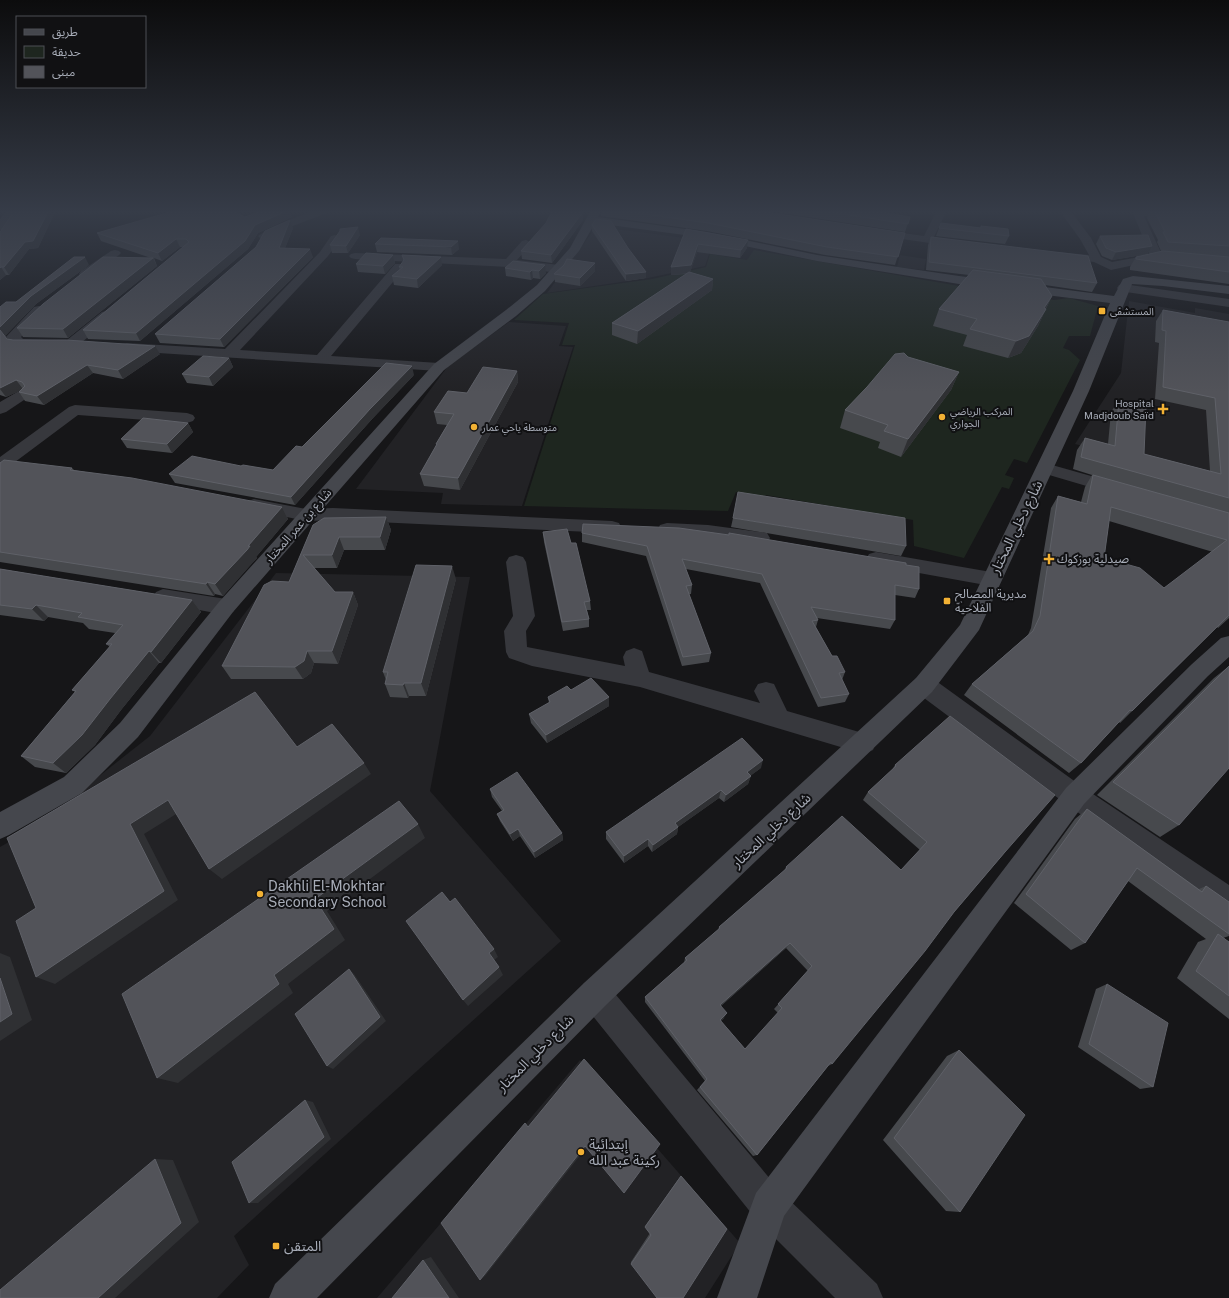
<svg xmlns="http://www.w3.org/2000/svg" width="1229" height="1298" font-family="'Public Sans','Noto Sans Arabic',sans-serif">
<rect width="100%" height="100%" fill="#161618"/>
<path fill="#222225" d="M 596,227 L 647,233 L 713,242 L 705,266 L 648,278 L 547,293 Z
M 900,255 L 926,259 L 924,270 L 897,267 Z
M 1129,301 L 1195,313 L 1195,308 L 1229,314 L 1229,483 L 1075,444 L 1121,373 Z
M 509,322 L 566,326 L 559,346 L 573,347 L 522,506 L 441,504 L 443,493 L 356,489 L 448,366 Z
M 276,573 L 470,577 L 430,791 L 561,941 L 234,1236 L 249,1265 L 217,1298 L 0,1298 L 0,847 L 32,829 L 150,736 Z
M 580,1060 L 740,1243 L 705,1298 L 377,1298 Z"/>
<path fill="#1e261f" d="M 754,250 L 959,286 L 970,285 L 1054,300 L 1069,298 L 1098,306 L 1090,336 L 1069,336 L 1063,348 L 1069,350 L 1080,360 L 1027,463 L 1014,459 L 1005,475 L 1014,478 L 1009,489 L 1002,487 L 964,558 L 914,546 L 913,520 L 766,495 L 764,497 L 736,492 L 728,511 L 524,506 L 575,345 L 562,345 L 569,323 L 514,320 L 543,294 L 652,279 L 706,267 L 710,254 L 747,260 Z"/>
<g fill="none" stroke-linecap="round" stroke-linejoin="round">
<path fill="#37383d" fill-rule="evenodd" d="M 315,210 L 330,210 L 329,212 L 280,231 L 268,238 L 260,238 L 258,236 L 272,227 Z
M 937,210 L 947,210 L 934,237 L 962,242 L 964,244 L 962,246 L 958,247 L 874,235 L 869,232 L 874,229 L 924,236 Z
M 1059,210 L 1070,210 L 1091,238 L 1101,257 L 1112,262 L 1150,255 L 1133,213 L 1134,211 L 1205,210 L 1200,213 L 1144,216 L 1163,257 L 1161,259 L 1157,260 L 1111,270 L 1094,262 L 1054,257 L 1052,255 L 1054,253 L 1058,252 L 1089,255 L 1080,239 Z
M 335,235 L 341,238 L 328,256 L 240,350 L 317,355 L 395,264 L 403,264 L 405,267 L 403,270 L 331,356 L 439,363 L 444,364 L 446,367 L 444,370 L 439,371 L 127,351 L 122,350 L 120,347 L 122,344 L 127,343 L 225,349 L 320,252 L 331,236 Z
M 526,240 L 532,243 L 517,260 L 559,265 L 563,266 L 565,269 L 563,272 L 559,273 L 509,267 L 355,259 L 351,258 L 349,256 L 351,254 L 355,253 L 506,259 L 522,241 Z
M 115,250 L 119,251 L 121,253 L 119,255 L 89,277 L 81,277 L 79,274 L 81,271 L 111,251 Z
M 1123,284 L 1229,299 L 1229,307 L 1119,291 L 1117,288 L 1119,285 Z
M 39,306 L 44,307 L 46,310 L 21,337 L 23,339 L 50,340 L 52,343 L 50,346 L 45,347 L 14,346 L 6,337 L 34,307 Z
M 107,311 L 112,312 L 114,315 L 112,318 L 77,346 L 72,347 L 67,346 L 65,343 L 67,340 L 102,312 Z
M 22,390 L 27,392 L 30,395 L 27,398 L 6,412 L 0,414 L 0,402 L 17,392 Z
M 75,405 L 187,413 L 193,415 L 195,418 L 193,421 L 187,423 L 78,415 L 7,468 L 0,469 L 0,457 L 69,407 Z
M 1045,463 L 1123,485 L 1126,489 L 1123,493 L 1117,495 L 1039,472 L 1036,468 L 1039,464 Z
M 254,499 L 306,509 L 333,508 L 612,521 L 619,523 L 621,527 L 619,531 L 612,533 L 333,520 L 306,521 L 248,509 L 245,505 L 248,501 Z
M 667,523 L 708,525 L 760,532 L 767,533 L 770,538 L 767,543 L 760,544 L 708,537 L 667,535 L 660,533 L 658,529 L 660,525 Z
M 876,552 L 991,572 L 998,574 L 1001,579 L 998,584 L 991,586 L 869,564 L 866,559 L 869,554 Z
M 516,555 L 523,557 L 526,562 L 535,616 L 526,631 L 527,647 L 625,666 L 623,657 L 626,651 L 634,648 L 642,651 L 649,672 L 760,703 L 754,691 L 758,684 L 766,682 L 774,684 L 787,711 L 873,736 L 876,743 L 873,750 L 864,754 L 640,687 L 532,666 L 509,658 L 506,652 L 504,631 L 513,616 L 506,562 L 509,557 Z
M 163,589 L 226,599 L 233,602 L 236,607 L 233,612 L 226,615 L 156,602 L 153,597 L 156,592 Z
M 924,676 L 932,678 L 1084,788 L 1229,885 L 1229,916 L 1219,912 L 1066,804 L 916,692 L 913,685 L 916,678 Z
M 595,978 L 606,983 L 782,1193 L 877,1284 L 883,1298 L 835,1298 L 756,1219 L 584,1005 L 579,994 L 584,983 Z"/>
<path fill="#45474d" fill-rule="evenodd" d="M 7,210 L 17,210 L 4,229 L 0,230 L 0,219 Z
M 591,210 L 601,210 L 598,217 L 707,232 L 817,255 L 959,276 L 1114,296 L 1123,279 L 1133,276 L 1229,286 L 1229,294 L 1163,286 L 1132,284 L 1089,391 L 979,630 L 932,692 L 606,1005 L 317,1298 L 269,1298 L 275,1284 L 584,983 L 916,678 L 960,625 L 1073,391 L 1110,303 L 959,284 L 817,261 L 707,238 L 595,223 L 579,251 L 545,291 L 516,316 L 444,370 L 233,612 L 138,737 L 82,793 L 9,835 L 0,839 L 0,812 L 64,777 L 120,723 L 219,602 L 434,364 L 506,310 L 537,285 L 570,248 Z
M 1229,636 L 1229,657 L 1208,676 L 1084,804 L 784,1216 L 757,1298 L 717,1298 L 756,1193 L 1066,788 L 1192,664 L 1221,638 Z"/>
</g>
<path fill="#47494d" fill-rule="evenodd" d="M 15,210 L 56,210 L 38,248 L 29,249 L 9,275 L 6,275 L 0,280 L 0,232 Z
M 601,210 L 752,210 L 905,233 L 895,265 L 825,255 L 707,231 L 601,216 Z
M 763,210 L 845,210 L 910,217 L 905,232 Z
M 1151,210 L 1229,210 L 1229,284 L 1130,270 L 1130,267 L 1136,257 L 1161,251 L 1157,242 L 1158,240 L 1147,218 Z
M 583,212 L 583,220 L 552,263 L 522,259 L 521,251 Z
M 245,217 L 292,217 L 258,233 L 248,249 L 140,341 L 88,339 L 83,330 L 184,247 L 180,247 L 162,261 L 154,258 L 157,266 L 68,338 L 23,337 L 17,328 L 151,258 L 101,241 L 97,233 Z
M 592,225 L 628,248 L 646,272 L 646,278 L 626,281 L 592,231 Z
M 981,226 L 1009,236 L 1005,244 L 936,236 L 939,228 L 980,228 Z
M 293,228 L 285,248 L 313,257 L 224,347 L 160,343 L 155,334 Z
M 686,229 L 747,248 L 740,258 L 697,252 L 690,272 L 713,279 L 712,290 L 637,344 L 612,335 L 612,323 L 686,274 L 671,275 L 671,267 Z
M 340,231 L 360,235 L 348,253 L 332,253 L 330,245 Z
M 1100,236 L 1148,254 L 1112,260 L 1102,256 L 1096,244 Z
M 931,237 L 1097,283 L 1092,292 L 1045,285 L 1052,296 L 1038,326 L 1021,353 L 1008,358 L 963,346 L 967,335 L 933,326 L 939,309 L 969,275 L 926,270 L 928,245 Z
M 381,238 L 459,249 L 452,255 L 377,252 L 375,244 Z
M 393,255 L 395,263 L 385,274 L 358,272 L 356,264 Z
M 402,255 L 442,265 L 418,288 L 394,285 L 392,276 L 400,270 L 399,267 L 404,261 Z
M 513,261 L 546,273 L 540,279 L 533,278 L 531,280 L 506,276 L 505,268 Z
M 89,265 L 36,304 L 5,336 L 7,339 L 13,340 L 160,354 L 123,379 L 93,373 L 44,405 L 25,401 L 19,392 L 23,389 L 6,397 L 0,395 L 0,307 L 16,302 Z
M 595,271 L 580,286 L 555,282 L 554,274 Z
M 1163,310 L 1229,322 L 1229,618 L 1218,628 L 1217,627 L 1132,711 L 1120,723 L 1119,722 L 1081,763 L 1069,773 L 964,695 L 972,684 L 1028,635 L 1031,628 L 1051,508 L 1058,496 L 1081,502 L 1085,487 L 1092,475 L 1073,469 L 1077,450 L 1085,438 L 1108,444 L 1111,412 L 1119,400 L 1144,454 L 1210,471 L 1206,410 L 1155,399 L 1159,343 L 1155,342 L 1156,321 ZM 1109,521 L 1213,552 L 1164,588 L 1104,558 Z
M 908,357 L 959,372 L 951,390 L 901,457 L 878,448 L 880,442 L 840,428 L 845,410 Z
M 229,358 L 233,367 L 213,386 L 187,383 L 182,374 Z
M 517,371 L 518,382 L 460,490 L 424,486 L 420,474 L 436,446 L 436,444 L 447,425 L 437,424 L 434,412 L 467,393 Z
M 414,375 L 373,418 L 295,505 L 175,483 L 169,474 L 241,466 L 273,470 L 302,447 Z
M 188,423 L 193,432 L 172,453 L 127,448 L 121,439 Z
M 0,463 L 72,468 L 74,470 L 282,507 L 288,519 L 256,557 L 257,558 L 253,562 L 223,596 L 215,594 L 214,596 L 0,562 Z
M 386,517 L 391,530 L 385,550 L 344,550 L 337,568 L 314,568 L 335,592 L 353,592 L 358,605 L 338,664 L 314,663 L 311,673 L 303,679 L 231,679 L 222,666 L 289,582 L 313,525 Z
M 733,518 L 906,546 L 901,556 L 731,527 Z
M 543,532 L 571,543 L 590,601 L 591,610 L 587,610 L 589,619 L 589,627 L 563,631 L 544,542 Z
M 582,533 L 906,565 L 919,589 L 915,598 L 895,595 L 895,620 L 890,629 L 817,618 L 818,620 L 816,627 L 832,656 L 845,672 L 842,680 L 849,694 L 845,702 L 818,707 L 760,583 L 686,569 L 692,585 L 691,594 L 689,594 L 711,653 L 709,662 L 682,666 L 646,556 L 582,542 Z
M 0,569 L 192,600 L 201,612 L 161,663 L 159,663 L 121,710 L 95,745 L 66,773 L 35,767 L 21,756 L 75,692 L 72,690 L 110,647 L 106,644 L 115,633 L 89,629 L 83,623 L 48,617 L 44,621 L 0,615 Z
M 456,579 L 426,696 L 409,696 L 408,698 L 390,697 L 385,684 L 386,680 L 383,672 Z
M 1229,666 L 1179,825 L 1160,837 L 1097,795 L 1214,678 Z
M 571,690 L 609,706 L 547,743 L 531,723 L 529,714 L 549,703 L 548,697 Z
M 895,765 L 1005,852 L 954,912 L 832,1064 L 828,1066 L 757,1155 L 753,1156 L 697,1090 L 705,1081 L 645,1002 L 645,997 L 684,963 L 685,958 L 718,930 L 719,927 L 784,871 L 786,867 L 901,870 L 920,850 L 863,800 L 868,792 L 892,770 ZM 786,948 L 808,971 L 774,1009 L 778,1013 L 745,1049 L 721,1021 L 724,1018 L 721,1006 Z
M 761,768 L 751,775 L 748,784 L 724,802 L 719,798 L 678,827 L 677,834 L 652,852 L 648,846 L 624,863 L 606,839 L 606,832 Z
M 490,789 L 562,833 L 563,840 L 535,858 L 520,836 L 513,841 L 500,821 L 497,814 L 502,811 L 492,797 Z
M 1087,809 L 1199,889 L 1206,886 L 1229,902 L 1229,936 L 1223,938 L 1229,942 L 1229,1019 L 1177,978 L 1198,942 L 1206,939 L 1128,881 L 1085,943 L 1071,950 L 1014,903 L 1075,819 Z
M 1107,984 L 1153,1087 L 1140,1089 L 1078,1047 L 1096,989 Z
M 959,1050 L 960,1212 L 946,1211 L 883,1140 L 947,1056 Z
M 681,1176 L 727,1229 L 631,1264 L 631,1262 L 650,1233 L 645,1226 L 680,1177 Z"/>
<path fill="#2f3033" d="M 49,210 L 56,210 L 38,248 L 29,249 L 9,275 L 4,267 Z
M 289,210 L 290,210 L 292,217 L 258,233 L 248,249 L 140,341 L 136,333 L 255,225 Z
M 583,212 L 583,220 L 552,263 L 551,255 Z
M 290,220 L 293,228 L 282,256 L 279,248 Z
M 358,227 L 360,235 L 348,253 L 346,246 Z
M 176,239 L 180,247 L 162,261 L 158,253 Z
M 748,240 L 747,248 L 740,258 L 741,250 Z
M 458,241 L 459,249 L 452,255 L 451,247 Z
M 698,244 L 697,252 L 690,273 L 671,275 L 671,267 Z
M 1152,246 L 1148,254 L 1112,260 L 1116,252 Z
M 310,249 L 313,257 L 224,347 L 220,339 Z
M 393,255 L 395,263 L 385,274 L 383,266 Z
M 85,257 L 89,265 L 36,304 L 4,337 L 0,331 L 0,327 L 31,296 Z
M 441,257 L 442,265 L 418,288 L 417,279 Z
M 153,258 L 157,266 L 68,338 L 63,329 Z
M 595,263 L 595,271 L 580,286 L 580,278 Z
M 545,265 L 546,273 L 540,279 L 539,271 Z
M 1,267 L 6,275 L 0,280 L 0,268 Z
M 532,270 L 533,278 L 531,280 L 530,272 Z
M 646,272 L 646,278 L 626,281 L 626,274 Z
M 713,279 L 712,290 L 637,344 L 638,331 Z
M 1052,296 L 1044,312 L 1044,308 Z
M 1046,309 L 1038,326 L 1021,353 L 1008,358 L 1016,341 Z
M 155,346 L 160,354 L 123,379 L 118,370 Z
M 229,358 L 233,367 L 213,386 L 209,377 Z
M 87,365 L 93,373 L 44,405 L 37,396 Z
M 412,366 L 414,375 L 373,418 L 295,505 L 291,497 L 370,409 Z
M 517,371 L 518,382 L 460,490 L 458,478 Z
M 959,372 L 951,390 L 901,457 L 908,439 Z
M 16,380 L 23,389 L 6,397 L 0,389 L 0,388 Z
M 188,423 L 193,432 L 172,453 L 167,444 Z
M 282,507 L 288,519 L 256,557 L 257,558 L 223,596 L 215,584 Z
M 386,517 L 391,530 L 385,550 L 380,537 Z
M 339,537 L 344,550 L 337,568 L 332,555 Z
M 452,566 L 456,579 L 426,696 L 421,683 Z
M 207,582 L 215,594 L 214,596 L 206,584 Z
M 353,592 L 358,605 L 338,664 L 332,651 Z
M 192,600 L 201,612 L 161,663 L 151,652 Z
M 36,605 L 48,617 L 44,621 L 32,609 Z
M 149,651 L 159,663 L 121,710 L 95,745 L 66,773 L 53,763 Z
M 307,651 L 314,663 L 311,673 L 303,679 L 295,667 Z
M 404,683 L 409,696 L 408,698 L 403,685 Z
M 609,697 L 609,706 L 547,743 L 546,735 Z
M 763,760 L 761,768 L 745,780 L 747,772 Z
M 364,763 L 371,774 L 222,879 L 209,869 Z
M 751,776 L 748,784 L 724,802 L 726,795 Z
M 721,790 L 719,798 L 674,830 L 675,823 Z
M 168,800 L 181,811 L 144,834 L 178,900 L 55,984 L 36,977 L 130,824 Z
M 418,824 L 425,838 L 327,911 L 345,940 L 288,984 L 293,993 L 178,1083 L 157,1078 L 274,975 L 315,899 Z
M 678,827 L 677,834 L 652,852 L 653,845 Z
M 518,829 L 520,836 L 513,841 L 510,834 Z
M 562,833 L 563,840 L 535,858 L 534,852 Z
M 648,839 L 648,846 L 624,863 L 624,856 Z
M 790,943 L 786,948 L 717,1009 L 720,1005 Z
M 494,949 L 498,957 L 493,961 L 489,953 Z
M 0,953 L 10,957 L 32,1020 L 0,1041 Z
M 499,967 L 503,975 L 468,1006 L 463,1000 Z
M 349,969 L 354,974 L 386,1021 L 333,1069 L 327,1066 Z
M 727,1013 L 724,1018 L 717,1024 L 720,1020 Z
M 305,1100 L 313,1102 L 331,1139 L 258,1203 L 249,1203 Z
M 585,1146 L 586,1148 L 485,1276 L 480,1280 Z
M 155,1159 L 173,1160 L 199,1222 L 115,1298 L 98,1298 Z
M 431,1257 L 459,1298 L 449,1298 L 423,1260 Z"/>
<path fill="#525359" stroke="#5f6168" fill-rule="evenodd" d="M 15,210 L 49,210 L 33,241 L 25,242 L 4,267 L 1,267 L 0,268 L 0,232 Z
M 177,210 L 231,210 L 245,217 L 265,210 L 289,210 L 255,225 L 245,241 L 136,333 L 83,330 L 189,242 L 186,239 L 176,239 L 158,253 L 97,233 Z
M 616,210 L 752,210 L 905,233 L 898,257 L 827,247 L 708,223 Z
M 816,210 L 845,210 L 853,212 L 854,210 L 869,210 L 910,217 L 908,224 Z
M 1154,210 L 1229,210 L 1229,246 L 1168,242 L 1163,232 L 1165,232 Z
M 552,211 L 583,212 L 551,255 L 521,251 L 546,223 Z
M 596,219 L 611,221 L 628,248 L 646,272 L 626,274 L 592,225 Z
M 290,220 L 279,248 L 310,249 L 220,339 L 155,334 L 256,247 L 265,231 Z
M 941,223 L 981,228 L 981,226 L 1008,229 L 1009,236 L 939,228 Z
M 358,227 L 346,246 L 330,245 L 340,231 L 340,229 Z
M 686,229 L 748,240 L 741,250 L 698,244 L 691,265 L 671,267 Z
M 1148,235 L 1152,246 L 1116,252 L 1106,248 L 1100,236 Z
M 931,237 L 1088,256 L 1097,283 L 929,262 Z
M 381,238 L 458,241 L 451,247 L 375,244 Z
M 1163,251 L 1229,257 L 1229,272 L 1136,259 L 1136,257 Z
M 366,253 L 393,255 L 383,266 L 356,264 Z
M 402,255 L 441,257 L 417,279 L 392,276 L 403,267 L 399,267 L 404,260 Z
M 74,257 L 85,257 L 31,296 L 0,327 L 0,307 L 6,302 L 16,302 Z
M 103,257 L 153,258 L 63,329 L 17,328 L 43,304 Z
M 567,259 L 595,263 L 580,278 L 554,274 L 564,265 Z
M 513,261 L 545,265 L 539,271 L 532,270 L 530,272 L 505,268 Z
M 973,270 L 1041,279 L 1052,296 L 1044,308 L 1046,309 L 1029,336 L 1016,341 L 970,329 L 977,319 L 939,309 Z
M 689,272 L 713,279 L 638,331 L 612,323 Z
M 1163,310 L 1229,322 L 1229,498 L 1081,457 L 1085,438 L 1115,446 L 1119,400 L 1146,407 L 1144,454 L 1221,474 L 1215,398 L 1163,387 L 1166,331 L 1162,330 Z
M 0,330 L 7,339 L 13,340 L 66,340 L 155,346 L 118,370 L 87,365 L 37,396 L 19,392 L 25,386 L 22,382 L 16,380 L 0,388 Z
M 904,353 L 908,357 L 959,372 L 908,439 L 884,431 L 888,425 L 845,410 L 867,387 L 895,354 Z
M 203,356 L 229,358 L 209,377 L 182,374 Z
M 386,363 L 412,366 L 370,409 L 291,497 L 169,474 L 192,456 L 241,466 L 243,465 L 273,470 L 296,446 L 302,447 Z
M 483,367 L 517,371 L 458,478 L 420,474 L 437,444 L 436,444 L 454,414 L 434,412 L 448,391 L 467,393 Z
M 143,418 L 188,423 L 167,444 L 121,439 Z
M 4,460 L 72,468 L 70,470 L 132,478 L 282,507 L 248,546 L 250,546 L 247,550 L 215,584 L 207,582 L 206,584 L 0,552 L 0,463 Z
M 1093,475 L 1229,513 L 1229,615 L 1132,711 L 1130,710 L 1081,763 L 972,684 L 1033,631 L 1040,616 L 1058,496 L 1087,504 ZM 1111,507 L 1227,540 L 1164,588 L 1140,568 L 1104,558 Z
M 738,492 L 905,518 L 906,546 L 733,518 Z
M 386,517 L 380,537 L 339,537 L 332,555 L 303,555 L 335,592 L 353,592 L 332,651 L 307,651 L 304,661 L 295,667 L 222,666 L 264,585 L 272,581 L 289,582 L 313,525 L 324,518 Z
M 583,524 L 679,528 L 729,535 L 729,533 L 906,563 L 906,565 L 919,567 L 919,589 L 895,585 L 895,620 L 811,607 L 818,620 L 812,621 L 832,656 L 837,656 L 845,672 L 839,673 L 849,694 L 821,698 L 762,574 L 682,559 L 692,585 L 686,586 L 711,653 L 683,657 L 647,546 L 582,533 Z
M 567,529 L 571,543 L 576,543 L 590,601 L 584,602 L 589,619 L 562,622 L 543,532 Z
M 416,565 L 452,566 L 421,683 L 404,683 L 403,685 L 385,684 L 388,672 L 383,672 Z
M 0,569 L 192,600 L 151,652 L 149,651 L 110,699 L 82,735 L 53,763 L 21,756 L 76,691 L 72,690 L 112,644 L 106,644 L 123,625 L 78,617 L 82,613 L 36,605 L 32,609 L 0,605 Z
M 1229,666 L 1229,768 L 1179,825 L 1113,782 Z
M 591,678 L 609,697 L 546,735 L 529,714 L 550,702 L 548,697 L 567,686 L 571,690 Z
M 255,692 L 297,747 L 332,724 L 364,763 L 209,869 L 168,800 L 130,824 L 164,891 L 36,977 L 16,921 L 36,908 L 7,838 Z
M 950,716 L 1055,795 L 1005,852 L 954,912 L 925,951 L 832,1064 L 831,1062 L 757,1155 L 700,1087 L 707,1079 L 645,997 L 687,960 L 685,958 L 720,928 L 719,927 L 787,868 L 786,867 L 842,816 L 901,870 L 927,842 L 868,792 L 896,766 L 895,765 ZM 790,943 L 812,966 L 778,1004 L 782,1008 L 745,1049 L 720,1020 L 727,1013 L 720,1005 Z
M 742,738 L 763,760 L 747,772 L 751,776 L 726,795 L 721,790 L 675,823 L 678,827 L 653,845 L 648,839 L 624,856 L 606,832 Z
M 517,772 L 562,833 L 534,852 L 518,829 L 510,834 L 497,814 L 504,810 L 490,789 Z
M 399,801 L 418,824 L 315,899 L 334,929 L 274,975 L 279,984 L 157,1078 L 122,994 Z
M 1087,809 L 1202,892 L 1206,886 L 1229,902 L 1229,934 L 1137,868 L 1085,943 L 1026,894 Z
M 442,892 L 450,902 L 455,898 L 494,949 L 489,953 L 499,967 L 463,1000 L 406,921 Z
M 1218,934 L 1229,942 L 1229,996 L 1196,971 Z
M 349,969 L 380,1017 L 327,1066 L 295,1014 Z
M 0,978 L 12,1014 L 0,1022 Z
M 1107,984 L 1168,1023 L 1153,1087 L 1089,1044 Z
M 959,1050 L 1025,1115 L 960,1212 L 894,1138 Z
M 584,1059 L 660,1144 L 624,1193 L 585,1146 L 480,1280 L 441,1223 L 525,1123 L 528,1127 Z
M 305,1100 L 324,1137 L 249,1203 L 232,1162 Z
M 155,1159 L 181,1223 L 98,1298 L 0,1298 L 0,1290 Z
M 681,1176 L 727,1229 L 683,1298 L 657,1298 L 631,1264 L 651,1235 L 645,1227 Z
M 423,1260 L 449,1298 L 392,1298 Z"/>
<linearGradient id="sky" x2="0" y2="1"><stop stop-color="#0c0c0d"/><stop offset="0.54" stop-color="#363c48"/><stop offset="1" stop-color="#363c48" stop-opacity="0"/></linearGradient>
<rect width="1229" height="392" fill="url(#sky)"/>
<g fill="#f2b134" stroke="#111113" stroke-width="1.5">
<rect x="1098" y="307" width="8" height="8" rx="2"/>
<path d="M1161 403h4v4h4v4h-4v4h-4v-4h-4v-4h4z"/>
<circle cx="942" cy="417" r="4"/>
<circle cx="474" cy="427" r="4"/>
<path d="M1047 553h4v4h4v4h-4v4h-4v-4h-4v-4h4z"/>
<rect x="943" y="597" width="8" height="8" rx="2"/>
<circle cx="260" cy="894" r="4"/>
<circle cx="581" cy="1152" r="4"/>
<rect x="272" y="1242" width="8" height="8" rx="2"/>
</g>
<g text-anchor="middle" stroke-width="4" stroke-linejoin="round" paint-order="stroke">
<g font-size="10" fill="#a8adb8" stroke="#111113" text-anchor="start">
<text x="1110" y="315">المستشفى</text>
<text x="1154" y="407" text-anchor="end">Hospital<tspan x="1154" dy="12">Madjdoub Saïd</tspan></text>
<text x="950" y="415">المركب الرياضي<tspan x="950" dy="12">الجواري</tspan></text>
<text x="482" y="431">متوسطة ياحي عمار</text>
</g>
<g font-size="12" fill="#a8adb8" stroke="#111113">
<text transform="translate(298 526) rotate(-49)" y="4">شارع بن عمر المختار</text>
</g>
<g font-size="12" fill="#a8adb8" stroke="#111113" text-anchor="start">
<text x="1057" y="563">صيدلية بوزكوك</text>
<text x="955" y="598">مديرية المصالح<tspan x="955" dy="14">الفلاحية</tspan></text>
</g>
<g font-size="14" fill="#a8adb8" stroke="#111113">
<text transform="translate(1016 527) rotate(-64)" y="5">شارع دخلي المختار</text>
<text transform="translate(771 830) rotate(-43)" y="5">شارع دخلي المختار</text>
<text transform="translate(535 1053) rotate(-45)" y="5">شارع دخلي المختار</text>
</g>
<g font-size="14" fill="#a8adb8" stroke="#111113" text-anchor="start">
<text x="268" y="891">Dakhli El-Mokhtar<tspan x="268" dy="16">Secondary School</tspan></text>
<text x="589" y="1149">إبتدائية<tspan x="589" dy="16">ركينة عبد الله</tspan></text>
<text x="284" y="1251">المتقن</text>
</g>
</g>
<rect x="16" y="16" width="130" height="72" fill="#111113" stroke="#4d4f55"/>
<rect x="24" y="29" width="20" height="6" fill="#45474d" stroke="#4d4f55"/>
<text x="52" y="36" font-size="12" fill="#a8adb8">طريق</text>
<rect x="24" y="46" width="20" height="12" fill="#1e261f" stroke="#4d4f55"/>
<text x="52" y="56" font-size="12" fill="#a8adb8">حديقة</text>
<rect x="24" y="66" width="20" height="12" fill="#525359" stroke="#4d4f55"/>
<text x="52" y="76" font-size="12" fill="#a8adb8">مبنى</text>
</svg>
